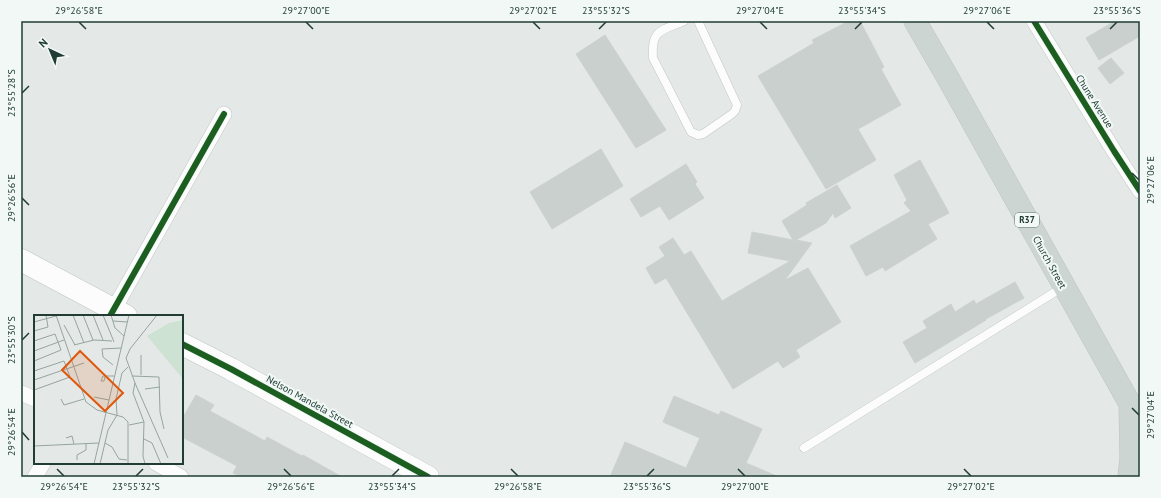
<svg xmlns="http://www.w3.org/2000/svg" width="1161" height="498" font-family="'PT Sans',sans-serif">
<rect width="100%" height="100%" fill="#e4e9e7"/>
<path fill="#cad0ce" stroke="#ccd2d0" d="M 849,21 L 860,21 L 884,67 L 881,69 L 901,105 L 858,129 L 876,160 L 826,189 L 758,76 L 814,43 L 812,40 Z
M 1115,21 L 1140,21 L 1140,36 L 1099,60 L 1086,38 Z
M 605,35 L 666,130 L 636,148 L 576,54 Z
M 1111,58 L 1124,73 L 1110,84 L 1098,68 Z
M 601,149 L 623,186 L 552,229 L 530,192 Z
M 920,160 L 949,213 L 928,224 L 937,239 L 885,271 L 883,267 L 866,276 L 850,246 L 911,211 L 904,203 L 907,200 L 894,175 Z
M 686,164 L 697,182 L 695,184 L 704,198 L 669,220 L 660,206 L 641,217 L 630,199 Z
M 837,185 L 851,208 L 835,218 L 833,213 L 826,223 L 796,240 L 812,243 L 785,280 L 808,268 L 841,322 L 796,350 L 800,357 L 783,368 L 778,361 L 733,389 L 666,278 L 655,284 L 646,268 L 665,256 L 659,247 L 673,238 L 684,255 L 691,251 L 722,301 L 790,261 L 748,253 L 752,232 L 793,240 L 782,221 L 807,205 L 806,203 Z
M 1015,282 L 1024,298 L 986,319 L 986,320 L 915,363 L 903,342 L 927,328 L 923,321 L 951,304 L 955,312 L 974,300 L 976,304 Z
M 196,395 L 214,405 L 210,411 L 265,441 L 267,437 L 302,456 L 303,455 L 342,477 L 241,477 L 233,473 L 237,466 L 182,437 L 182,419 Z
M 674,396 L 719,415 L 721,411 L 762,429 L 746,463 L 779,477 L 610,477 L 625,442 L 686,468 L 700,438 L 663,422 Z"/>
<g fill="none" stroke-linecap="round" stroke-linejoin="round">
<g stroke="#c1c6c4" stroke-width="9">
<path id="lane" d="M 684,21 C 661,31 651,29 653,58 L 691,132 L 698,135 L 703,134 L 732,114 L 735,111 L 737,105 L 698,21
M 804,448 L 1063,287"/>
</g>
<g stroke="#c1c6c4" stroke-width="16">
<path id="street" d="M 1034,21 L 1114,151 L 1140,191
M 110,316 L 224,114
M 21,393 L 35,399
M 156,463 L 181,477
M 35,477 L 43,463"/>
</g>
<g stroke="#bfc6c4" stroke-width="23">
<path id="secondary" d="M 21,260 L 126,316
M 182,344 L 231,369 L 428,477"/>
</g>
<g stroke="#bcc5c2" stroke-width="23">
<path id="primary" d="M 915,21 L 948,78 L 1130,404 L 1140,419
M 1129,477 L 1131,458 L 1130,404"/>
</g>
<use href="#lane" stroke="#fbfcfb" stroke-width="8"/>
<use href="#street" stroke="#fbfcfb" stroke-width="15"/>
<use href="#secondary" stroke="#fbfcfb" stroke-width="22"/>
<use href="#primary" stroke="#cdd5d3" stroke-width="22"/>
<g stroke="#f1f8f5" stroke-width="8">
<path id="cycleway" d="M 1034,21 L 1114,151 L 1140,191
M 110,316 L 224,114
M 182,344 L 231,369 L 428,477"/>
</g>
<use href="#cycleway" stroke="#1b5e20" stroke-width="6"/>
</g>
<path fill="none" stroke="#213c35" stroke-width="1.5" d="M 79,22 L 86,29M 306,22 L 313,29M 533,22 L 540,29M 760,22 L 767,29M 987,22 L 994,29M 599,29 L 606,22M 855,29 L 862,22M 1110,29 L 1117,22M 22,93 L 29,86M 1132,173 L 1139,180M 22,198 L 29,205M 22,340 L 29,333M 1132,408 L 1139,415M 22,432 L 29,440M 57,469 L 64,476M 284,469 L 291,476M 511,469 L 518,476M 738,469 L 745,476M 964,469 L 971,476M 136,476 L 143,469M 392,476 L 399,469M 647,476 L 654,469"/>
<g text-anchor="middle" stroke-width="4" stroke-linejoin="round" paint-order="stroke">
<rect fill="#f1f8f5" stroke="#5f746f" stroke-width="1" x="1015" y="213" width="24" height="14" rx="3"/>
<g font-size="9" font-weight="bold" fill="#213c35">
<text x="1027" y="223">R37</text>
</g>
<g font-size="10" fill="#213c35" stroke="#f1f8f5">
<text transform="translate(1095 101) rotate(58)" y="4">Chune Avenue</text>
<text transform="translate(1050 262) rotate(61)" y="4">Church Street</text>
<text transform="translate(310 401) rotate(29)" y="4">Nelson Mandela Street</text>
</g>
</g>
<g transform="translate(34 315)">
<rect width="149" height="149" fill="#e4e9e7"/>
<path d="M 149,5 L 149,64 L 113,21 L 135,8 Z" fill="#cde2d3"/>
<path fill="none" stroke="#96a4a0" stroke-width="1" d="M 22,0 L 52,87 L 63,95 L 89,102 L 94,107 L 94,149M 39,0 L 50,28M 49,0 L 59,25M 59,0 L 69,25M 69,0 L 80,27M 77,0 L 81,13 L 90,21M 79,6 L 93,7M 0,7 L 22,1M 30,10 L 41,30M 0,16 L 14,12 L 12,0M 0,26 L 21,19 L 27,35 L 0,46M 40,30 L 60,25 L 78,26M 0,36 L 30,25M 79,50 L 69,42 L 68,34 L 87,33M 0,56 L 30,46 L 36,62 L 0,75M 107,60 L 107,40M 98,61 L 125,62 L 126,97 L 130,114M 71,62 L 70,66 L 67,66 L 69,61 L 80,61M 0,65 L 50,48M 101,68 L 134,143M 111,74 L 126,72M 60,82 L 75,85M 27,84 L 30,90 L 50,84M 95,110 L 110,107M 32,123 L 38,121 L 40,129M 110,124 L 118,128 L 127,149M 71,128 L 78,132 L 85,144 L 93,145M 0,131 L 65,128M 43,145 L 43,140 L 52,135 L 52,129M 60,149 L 95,0M 66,149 L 74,115 L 83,100 L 82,84 L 88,58 L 94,52M 111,149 L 109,141 L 110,107 L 99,78 L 101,68 L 92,43 L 96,34 L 123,0"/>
<path fill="#de580e" fill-opacity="0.15" stroke="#de580e" stroke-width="2" d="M 46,36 L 89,78 L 71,96 L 28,55 Z"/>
<rect width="149" height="149" fill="none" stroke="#213c35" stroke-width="2"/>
</g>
<rect width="1161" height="498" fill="none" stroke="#f1f8f5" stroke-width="44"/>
<g transform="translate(50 50) rotate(316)" stroke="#f1f8f5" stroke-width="3" paint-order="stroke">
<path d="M0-3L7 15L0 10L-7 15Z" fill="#213c35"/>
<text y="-6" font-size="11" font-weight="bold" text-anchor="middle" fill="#213c35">N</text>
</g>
<rect x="22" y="22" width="1117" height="454" fill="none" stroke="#213c35" stroke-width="1.5"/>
<g font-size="10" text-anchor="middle" fill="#213c35">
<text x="79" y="14">29°26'58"E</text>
<text x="306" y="14">29°27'00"E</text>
<text x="533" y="14">29°27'02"E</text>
<text x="606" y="14">23°55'32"S</text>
<text x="760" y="14">29°27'04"E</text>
<text x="862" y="14">23°55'34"S</text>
<text x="987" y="14">29°27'06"E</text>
<text x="1117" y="14">23°55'36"S</text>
<text transform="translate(11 93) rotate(-90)" y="4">23°55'28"S</text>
<text transform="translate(1150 180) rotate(-90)" y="4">29°27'06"E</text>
<text transform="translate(11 198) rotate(-90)" y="4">29°26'56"E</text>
<text transform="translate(11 340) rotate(-90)" y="4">23°55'30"S</text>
<text transform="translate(1150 415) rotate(-90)" y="4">29°27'04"E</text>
<text transform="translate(11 432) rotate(-90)" y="4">29°26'54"E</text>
<text x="64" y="490">29°26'54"E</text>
<text x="136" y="490">23°55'32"S</text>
<text x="291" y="490">29°26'56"E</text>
<text x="392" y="490">23°55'34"S</text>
<text x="518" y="490">29°26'58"E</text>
<text x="647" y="490">23°55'36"S</text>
<text x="745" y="490">29°27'00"E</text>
<text x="971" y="490">29°27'02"E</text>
</g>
</svg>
